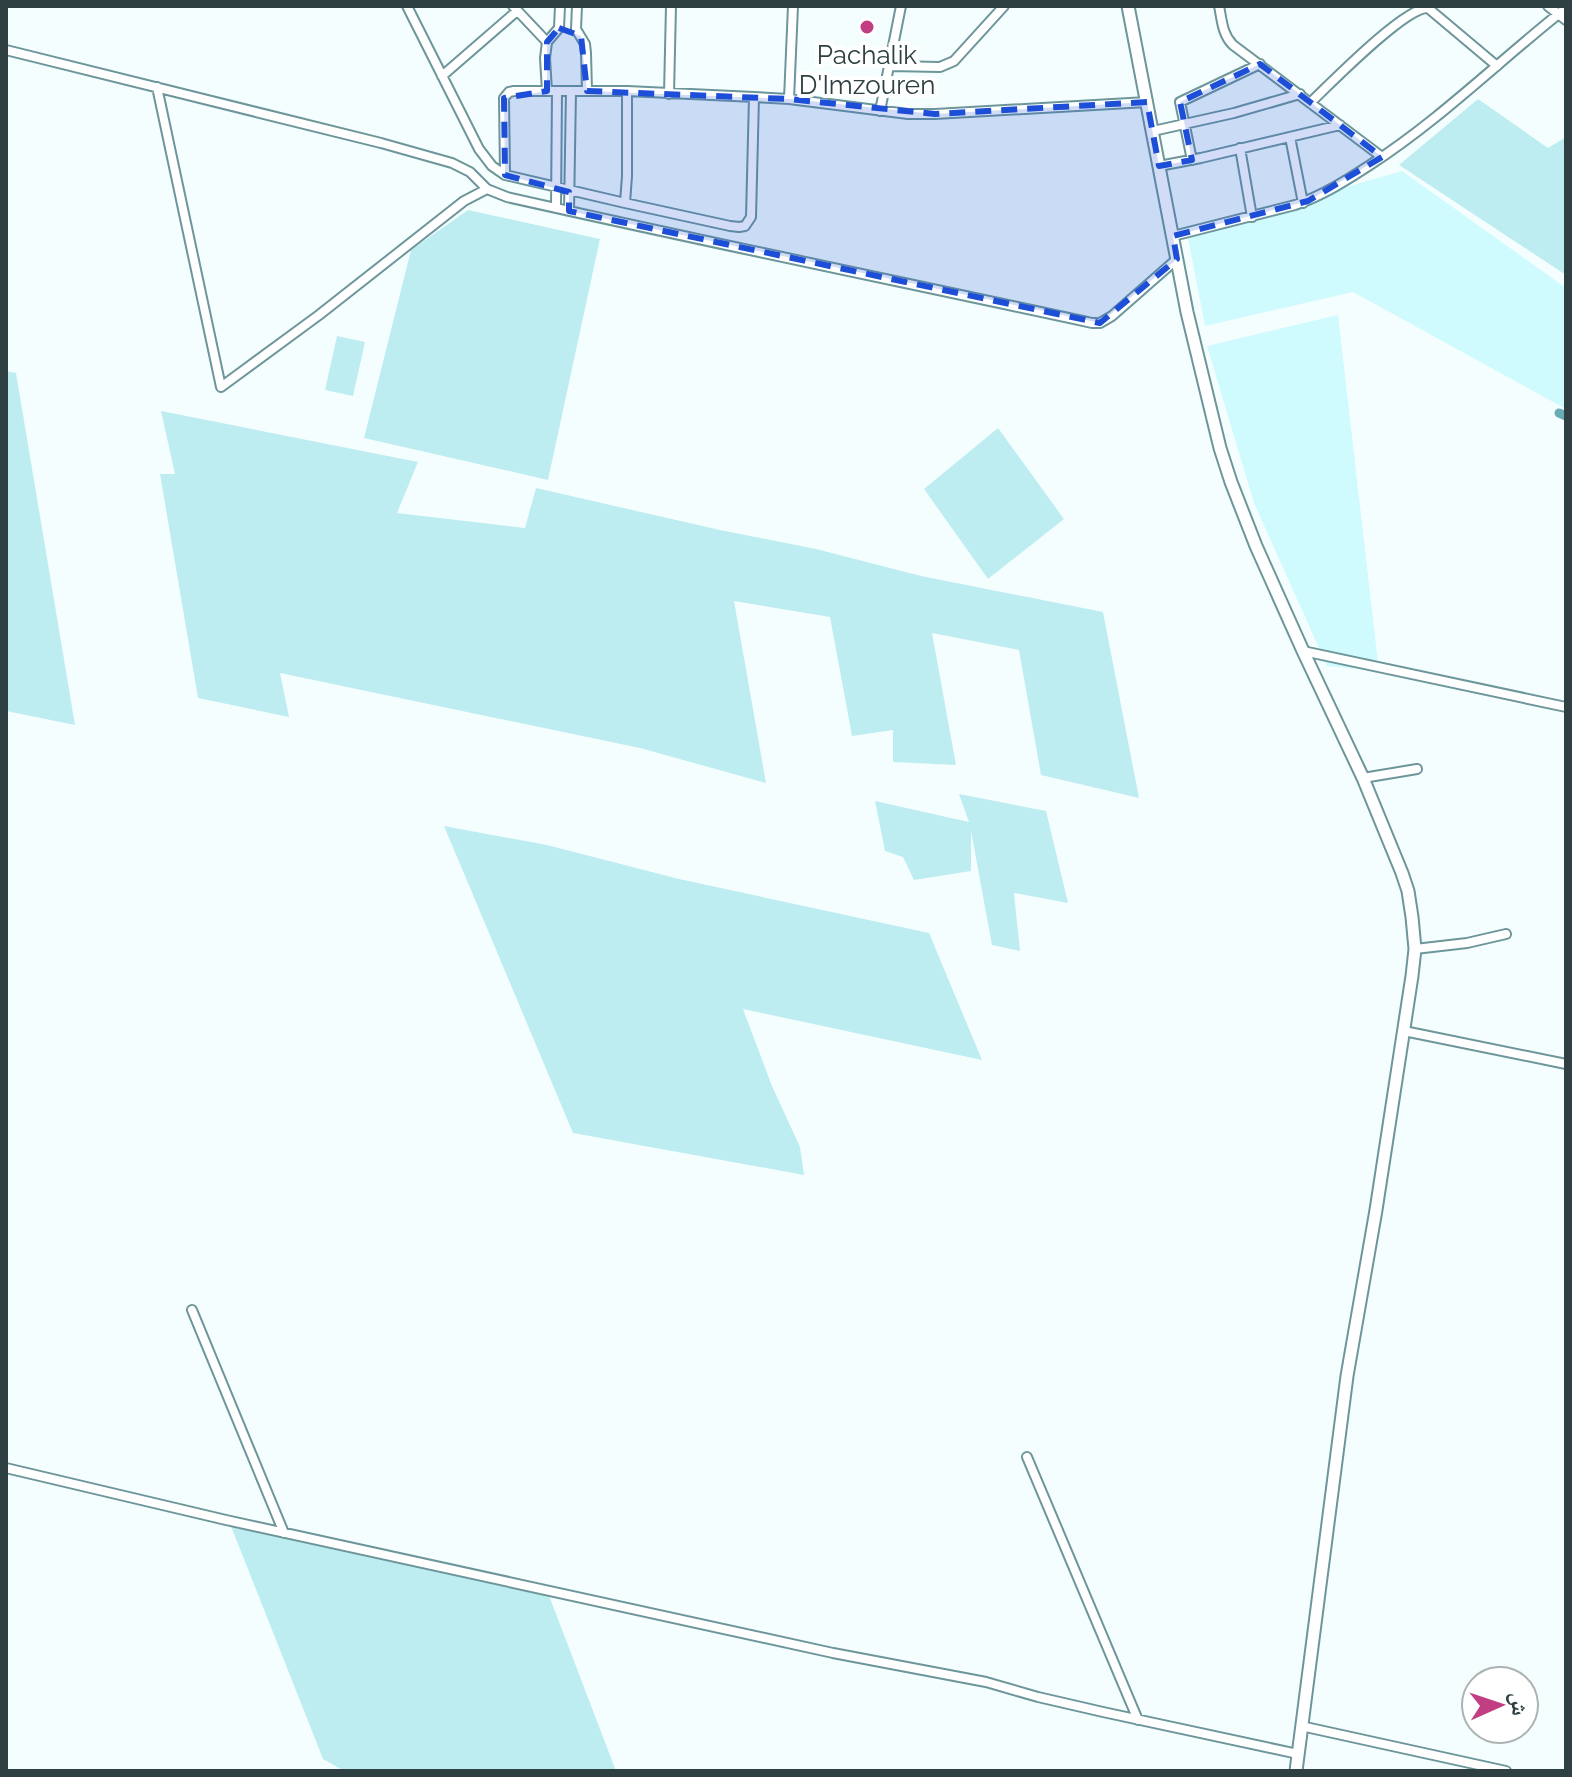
<svg xmlns="http://www.w3.org/2000/svg" width="1572" height="1777" font-family="Raleway,'Noto Naskh Arabic',sans-serif">
<rect width="100%" height="100%" fill="#f5fefe"/>
<path fill="#cffbfe" d="M 1402,171 L 1566,288 L 1566,409 L 1353,292 L 1205,326 L 1187,233 Z
M 1338,315 L 1379,671 L 1327,666 L 1254,503 L 1207,346 Z"/>
<path fill="#beedf1" d="M 1478,99 L 1548,148 L 1566,137 L 1566,275 L 1399,165 Z
M 468,210 L 600,239 L 548,480 L 364,438 L 411,250 Z
M 337,336 L 365,342 L 353,396 L 325,390 Z
M 6,371 L 16,373 L 75,725 L 6,711 Z
M 161,411 L 418,462 L 397,513 L 525,528 L 536,488 L 720,530 L 816,549 L 921,576 L 1103,612 L 1139,798 L 1041,775 L 1019,650 L 932,633 L 956,765 L 893,762 L 893,730 L 852,736 L 830,617 L 734,601 L 766,783 L 640,748 L 280,673 L 289,717 L 198,698 L 160,474 L 175,474 Z
M 998,428 L 1064,519 L 988,579 L 924,489 Z
M 959,794 L 1046,811 L 1068,903 L 1014,893 L 1020,951 L 992,945 L 971,831 L 971,871 L 914,880 L 903,857 L 885,851 L 875,801 L 969,822 Z
M 444,826 L 547,845 L 679,879 L 929,933 L 982,1060 L 743,1009 L 772,1086 L 800,1147 L 804,1175 L 573,1133 Z
M 227,1516 L 545,1585 L 616,1771 L 344,1771 L 323,1759 Z"/>
<g fill="none" stroke-linecap="round" stroke-linejoin="round">
<path stroke="#68adb3" stroke-width="9" d="M 1559,413 L 1566,416"/>
<g stroke="#6d969a" stroke-width="12">
<path id="minor" d="M 407,6 L 479,149 L 492,166 L 505,175 L 625,203 L 627,176 L 627,91
M 513,6 L 547,42
M 577,6 L 576,29 L 585,44 L 586,53 L 587,91
M 1219,6 C 1222,20 1222,34 1233,45 L 1382,157
M 1548,6 L 1566,20
M 6,50 L 381,143 L 452,163 L 470,172 L 487,189 L 507,197 C 702,241 897,281 1092,323 L 1100,323 L 1112,316 L 1177,259
M 890,66 L 940,67 L 954,61 L 1004,6
M 442,76 L 517,11
M 157,87 L 221,387 L 319,315 L 464,201 L 487,189
M 547,91 L 545,58 L 547,42 L 559,28 L 560,6
M 669,94 L 671,6
M 789,99 L 793,6
M 1310,103 C 1330,84 1405,7 1428,8 L 1497,66
M 880,111 L 901,6
M 1153,131 L 1234,113 L 1300,94
M 1290,137 L 1303,203
M 1240,148 L 1252,217
M 1192,160 L 1180,102 L 1260,64
M 1159,166 L 1201,158 L 1340,125
M 505,175 L 504,98 L 509,92 L 514,91 L 627,91 L 754,97 L 789,99 L 908,114 L 935,114 L 1147,102
M 625,203 L 730,226 L 739,227 L 745,226 L 751,217 L 754,97
M 556,208 L 557,91
M 569,211 L 571,91
M 1173,236 L 1295,205 C 1322,196 1347,180 1370,165 C 1441,119 1500,60 1566,8
M 1303,651 L 1566,707
M 1363,778 L 1417,769
M 1415,949 L 1467,943 L 1506,934
M 1404,1031 L 1566,1064
M 192,1310 L 284,1533
M 1027,1457 L 1138,1720
M 6,1468 L 226,1520 L 833,1653 L 986,1682 L 1038,1697 L 1103,1712 L 1298,1754
M 1301,1726 L 1506,1771"/>
</g>
<g stroke="#6d969a" stroke-width="15">
<path id="secondary" d="M 1128,6 L 1187,312 L 1220,448 L 1231,482 L 1256,546 L 1303,651 L 1363,778 L 1402,873 L 1408,891 L 1412,917 L 1415,949 L 1412,976 L 1376,1210 L 1347,1376 L 1296,1771"/>
</g>
<use href="#minor" stroke="#fff" stroke-width="8"/>
<use href="#secondary" stroke="#fff" stroke-width="11"/>
</g>
<path fill="#1d4ed8" fill-opacity="0.2" stroke="#1d4ed8" stroke-width="6" stroke-dasharray="16 10" stroke-linejoin="round" d="M 559,28 L 581,36 L 587,91 L 789,99 L 935,114 L 1147,102 L 1159,166 L 1192,160 L 1180,102 L 1260,64 L 1382,157 L 1308,201 L 1173,236 L 1177,259 L 1100,323 L 569,211 L 569,192 L 505,175 L 504,98 L 547,91 L 547,42 Z"/>
<circle fill="#c23e82" stroke="#fff" stroke-width="3" cx="867" cy="27" r="8"/>
<g text-anchor="middle" stroke-width="8" stroke-linejoin="round" paint-order="stroke">
<g font-size="26" fill="#2e4042" stroke="#fff">
<text x="867" y="64">Pachalik<tspan x="867" dy="30">D'Imzouren</tspan></text>
</g>
</g>
<rect width="1572" height="1777" fill="none" stroke="#2e4042" stroke-width="16"/>
<g transform="translate(1500 1705) rotate(87)"><circle r="38" fill="#ffffff" stroke="#abb3b3" stroke-width="2"/>
<path d="M0-6L14 30L0 20L-14 30Z" fill="#c23e82"/>
<text y="-12" font-size="22" font-weight="bold" text-anchor="middle" fill="#2e4042">ش</text>
</g>
</svg>
